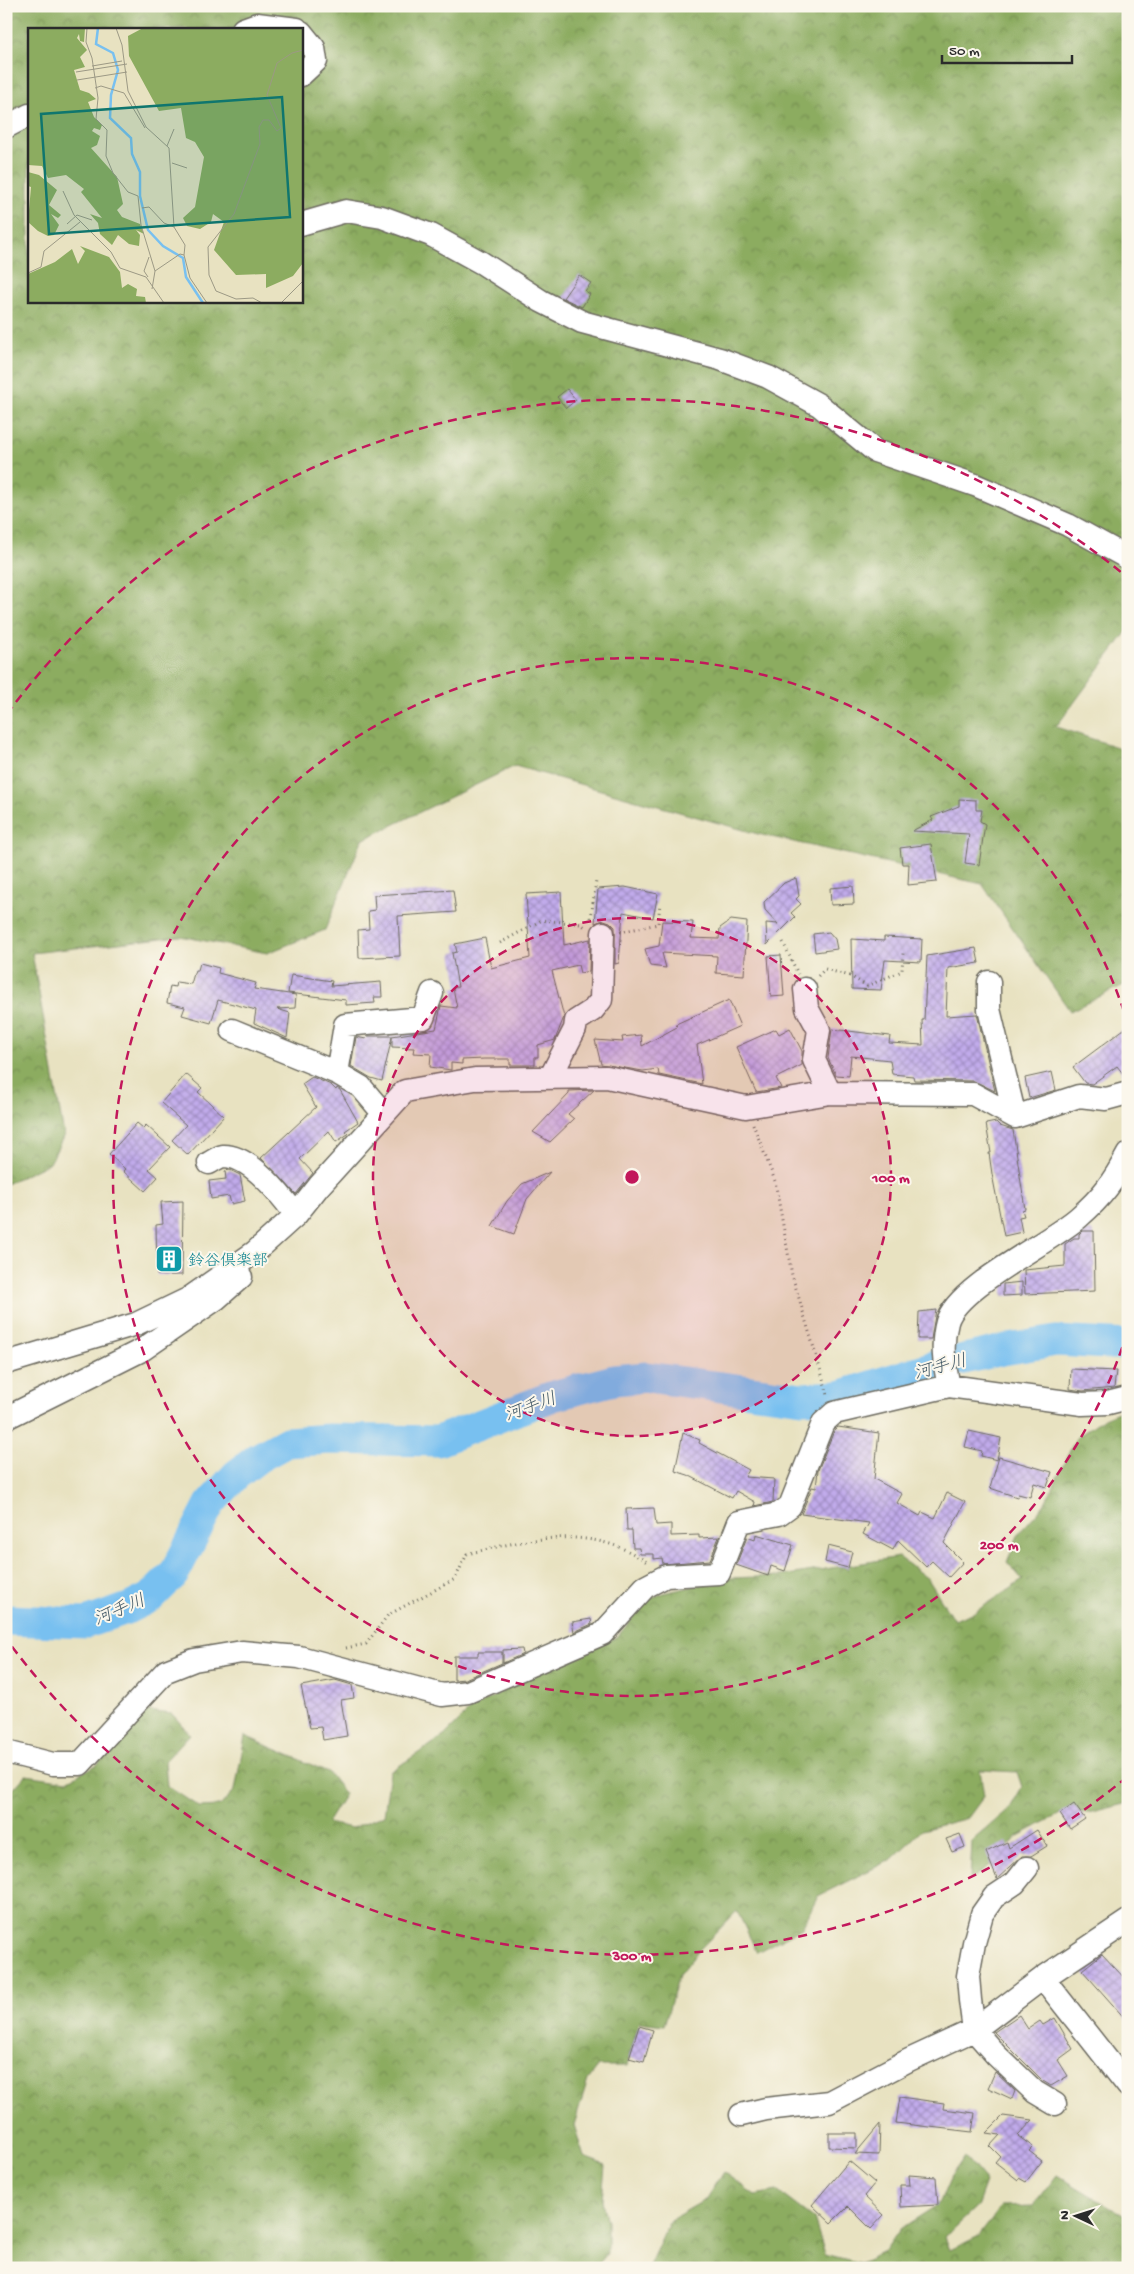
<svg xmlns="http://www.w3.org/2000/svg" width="1134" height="2274" font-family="'Gochi Hand','Klee One',sans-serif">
<defs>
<pattern id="forest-crowns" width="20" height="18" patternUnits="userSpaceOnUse" patternTransform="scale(1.25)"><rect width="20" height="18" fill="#8cac60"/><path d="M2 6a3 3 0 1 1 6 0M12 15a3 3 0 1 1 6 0" fill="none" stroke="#738c4f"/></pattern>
<pattern id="building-cross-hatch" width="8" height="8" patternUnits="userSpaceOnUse" patternTransform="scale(1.25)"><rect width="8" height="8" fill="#c1abeb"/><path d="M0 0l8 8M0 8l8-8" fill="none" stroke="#9d8bbf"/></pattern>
</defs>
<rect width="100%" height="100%" fill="#fbf7ec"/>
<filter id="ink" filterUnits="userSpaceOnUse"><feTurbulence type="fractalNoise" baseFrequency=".02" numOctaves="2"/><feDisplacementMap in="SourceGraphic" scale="10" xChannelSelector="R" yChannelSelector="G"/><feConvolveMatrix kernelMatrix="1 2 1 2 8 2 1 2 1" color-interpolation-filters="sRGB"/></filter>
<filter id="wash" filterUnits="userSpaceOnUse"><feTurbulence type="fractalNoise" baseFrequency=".0096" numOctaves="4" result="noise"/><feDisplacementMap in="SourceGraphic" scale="20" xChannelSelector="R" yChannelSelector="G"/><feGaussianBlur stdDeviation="1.12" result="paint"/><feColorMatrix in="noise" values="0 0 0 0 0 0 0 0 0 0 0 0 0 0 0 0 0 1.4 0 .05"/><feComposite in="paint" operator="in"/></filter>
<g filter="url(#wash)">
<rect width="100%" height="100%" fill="#e8e2c1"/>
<path fill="url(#forest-crowns)" stroke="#5c6c46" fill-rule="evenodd" d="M 6,6 L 1128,6 L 1128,630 L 1056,727 L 1126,750 L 1128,753 L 1128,983 L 1070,1011 L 982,884 L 758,834 L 515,766 L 362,840 L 325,930 L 267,953 L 180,936 L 32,953 L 64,1135 L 50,1163 L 6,1184 ZM 29,29 L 301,29 L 301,301 L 29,301 Z
M 1123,1410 L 1128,1411 L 1128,1803 L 1088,1813 L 1066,1811 L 1018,1836 L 996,1861 L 970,1880 L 972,1841 L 1010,1808 L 1022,1787 L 1017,1772 L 980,1770 L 984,1796 L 968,1818 L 922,1830 L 892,1859 L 818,1896 L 802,1928 L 757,1952 L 737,1911 L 700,1949 L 679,1975 L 664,2025 L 639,2022 L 627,2066 L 599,2066 L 588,2080 L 574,2125 L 584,2157 L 605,2165 L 602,2201 L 607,2222 L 607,2254 L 595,2268 L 6,2268 L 6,1797 L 26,1775 L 67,1781 L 98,1764 L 124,1730 L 148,1711 L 172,1714 L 190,1734 L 165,1761 L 167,1786 L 199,1807 L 220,1806 L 235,1790 L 245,1736 L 328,1772 L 345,1794 L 327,1823 L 352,1828 L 384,1815 L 390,1772 L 444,1736 L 470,1710 L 532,1674 L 617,1637 L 648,1599 L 664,1593 L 730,1578 L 782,1576 L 899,1557 L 928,1579 L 954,1620 L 975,1612 L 1023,1580 L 1007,1562 L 1019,1533 L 1044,1505 L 1076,1438 L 1104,1418 Z
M 965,2157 L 986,2182 L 977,2207 L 945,2237 L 950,2250 L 979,2236 L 1001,2207 L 1033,2206 L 1057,2175 L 1128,2218 L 1128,2268 L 648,2268 L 670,2220 L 705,2200 L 723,2172 L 755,2195 L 777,2191 L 814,2219 L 825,2254 L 860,2263 L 884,2252 L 900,2229 L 939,2204 L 950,2179 Z"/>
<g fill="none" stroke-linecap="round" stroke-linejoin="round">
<path stroke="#78c0f0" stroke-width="31" d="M 6,1620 L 86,1623 L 129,1608 L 151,1597 L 174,1574 L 210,1504 L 236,1475 L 258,1458 L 287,1442 L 329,1439 L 438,1441 L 553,1396 L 614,1380 L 647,1377 L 802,1398 L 839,1396 L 934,1366 L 1003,1350 L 1056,1341 L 1128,1345"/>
</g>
<g id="blocks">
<path fill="url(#building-cross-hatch)" d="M 579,275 L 591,283 L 585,291 L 590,294 L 582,307 L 563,298 Z
M 567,389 L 576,400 L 566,408 L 557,397 Z
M 959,799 L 976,800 L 976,810 L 982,810 L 980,821 L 985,824 L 979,865 L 965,863 L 969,834 L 912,831 L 933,820 L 931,817 L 959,806 Z
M 931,844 L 937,882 L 908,885 L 909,864 L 902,864 L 900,848 Z
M 796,878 L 799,896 L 796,899 L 801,904 L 791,913 L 795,917 L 767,945 L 766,923 L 778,924 L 765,910 L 764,902 L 784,883 Z
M 853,886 L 854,904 L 831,905 L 830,888 Z
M 625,887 L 658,894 L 653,918 L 623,912 L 619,963 L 615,964 L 615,927 L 610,922 L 604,920 L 595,923 L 598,889 Z
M 453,890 L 456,912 L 398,916 L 400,956 L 359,958 L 358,930 L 369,929 L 368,911 L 375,910 L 374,895 Z
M 561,892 L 564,945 L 590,939 L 589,971 L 580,973 L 578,965 L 552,971 L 564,1017 L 555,1040 L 538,1045 L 538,1057 L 535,1057 L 535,1065 L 510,1065 L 510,1059 L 484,1059 L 462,1060 L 462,1064 L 451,1063 L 451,1070 L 430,1067 L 431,1054 L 413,1053 L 414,1048 L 392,1047 L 392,1037 L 382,1081 L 371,1078 L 351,1066 L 356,1037 L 366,1039 L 367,1036 L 392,1036 L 436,1029 L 441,1006 L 457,1008 L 453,988 L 458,987 L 452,953 L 457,952 L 455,944 L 485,938 L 491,968 L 530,958 L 526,894 Z
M 731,920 L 747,922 L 744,975 L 716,973 L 717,956 L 662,953 L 666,968 L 650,966 L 645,949 L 659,946 L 662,921 L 693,922 L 691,938 L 719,939 L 720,928 Z
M 829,932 L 835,939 L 837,949 L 815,952 L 813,934 Z
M 884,937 L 922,939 L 921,962 L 885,960 L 881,990 L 852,989 L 851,939 L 884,941 Z
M 976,948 L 979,963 L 948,968 L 946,1016 L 977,1014 L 995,1091 L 974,1081 L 914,1080 L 913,1076 L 892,1074 L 890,1060 L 851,1056 L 849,1076 L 836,1075 L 828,1058 L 832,1029 L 890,1036 L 889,1043 L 923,1045 L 922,1020 L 924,1020 L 927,956 Z
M 781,955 L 784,996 L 771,997 L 768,956 Z
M 200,963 L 219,968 L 218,973 L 256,983 L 254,989 L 296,995 L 295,1008 L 277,1009 L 290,1013 L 287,1038 L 254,1023 L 256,1010 L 218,1000 L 211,1023 L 182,1015 L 185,1007 L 167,1003 L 170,986 L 175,987 L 176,982 L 191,984 L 195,970 L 198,970 Z
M 291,975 L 332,981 L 331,986 L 381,982 L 382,997 L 374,997 L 375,1003 L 346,1005 L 346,1000 L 288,993 Z
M 729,1000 L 740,1026 L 697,1045 L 702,1084 L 659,1075 L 658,1069 L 643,1071 L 601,1064 L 595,1040 L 623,1042 L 622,1037 L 641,1035 L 642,1046 L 677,1027 L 676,1024 Z
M 1128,1026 L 1128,1080 L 1117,1066 L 1092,1084 L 1085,1083 L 1073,1067 Z
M 790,1028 L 802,1051 L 802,1065 L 776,1078 L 781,1088 L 756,1092 L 736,1047 L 776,1029 L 779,1034 Z
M 1052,1072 L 1056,1090 L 1029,1098 L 1025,1078 Z
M 186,1074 L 202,1088 L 198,1092 L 224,1116 L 188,1155 L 172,1140 L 186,1125 L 161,1103 Z
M 312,1077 L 331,1085 L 336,1090 L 337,1088 L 340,1090 L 358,1122 L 345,1131 L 348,1134 L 336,1142 L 329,1131 L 300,1159 L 313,1173 L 296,1194 L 261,1158 L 316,1107 L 302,1084 Z
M 594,1090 L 568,1114 L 574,1119 L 550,1142 L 533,1132 L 569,1094 L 569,1091 Z
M 996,1122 L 1000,1126 L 1013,1130 L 1025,1209 L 1022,1210 L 1024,1216 L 1019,1217 L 1022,1232 L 1004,1236 L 992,1174 L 989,1153 L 991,1153 L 986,1124 Z
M 137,1123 L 143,1128 L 146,1125 L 170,1147 L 149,1169 L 158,1177 L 145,1191 L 123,1171 L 125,1169 L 109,1154 Z
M 230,1170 L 240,1175 L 245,1201 L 231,1204 L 229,1196 L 211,1199 L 209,1181 L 226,1179 L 225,1171 Z
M 550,1172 L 527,1199 L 514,1234 L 492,1226 L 507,1201 L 522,1184 Z
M 183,1201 L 182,1275 L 157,1275 L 156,1225 L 163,1224 L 161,1202 Z
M 1082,1231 L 1094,1231 L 1095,1291 L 1025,1294 L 1024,1270 L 1065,1266 L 1065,1244 L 1074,1238 L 1079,1238 L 1079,1234 Z
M 1022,1282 L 1022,1295 L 1003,1296 L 1003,1284 Z
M 936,1310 L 931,1339 L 918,1339 L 919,1312 Z
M 1071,1369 L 1116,1371 L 1114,1388 L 1083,1391 L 1070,1389 Z
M 838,1427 L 879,1433 L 874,1479 L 902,1494 L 897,1503 L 920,1516 L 922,1512 L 935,1518 L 947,1493 L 965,1502 L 944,1543 L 963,1562 L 949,1577 L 932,1561 L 926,1567 L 898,1540 L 893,1550 L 863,1534 L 869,1523 L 801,1514 L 812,1487 L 816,1488 L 818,1470 L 834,1431 Z
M 969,1431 L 1001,1438 L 997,1460 L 981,1456 L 982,1451 L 965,1447 Z
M 683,1433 L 700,1440 L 699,1443 L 749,1470 L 745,1477 L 774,1479 L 773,1502 L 754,1506 L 755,1502 L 736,1491 L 732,1498 L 688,1475 L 675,1471 Z
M 999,1457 L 1052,1472 L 1047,1487 L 1034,1483 L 1030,1497 L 1018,1494 L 1017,1497 L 990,1488 Z
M 654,1508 L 656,1525 L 671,1524 L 671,1536 L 699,1535 L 699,1538 L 719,1537 L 710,1560 L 663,1564 L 662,1558 L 654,1559 L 654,1554 L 640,1554 L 639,1548 L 633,1548 L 632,1530 L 627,1530 L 626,1509 Z
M 756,1534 L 793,1545 L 785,1571 L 771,1566 L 768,1576 L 736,1565 L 747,1537 L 755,1540 Z
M 828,1546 L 852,1552 L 848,1568 L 825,1562 Z
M 591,1619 L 592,1624 L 574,1632 L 572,1622 Z
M 522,1649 L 523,1654 L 503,1663 L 503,1650 Z
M 478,1652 L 502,1652 L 502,1663 L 465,1679 L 454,1680 L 454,1656 L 478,1656 Z
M 335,1680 L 352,1685 L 354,1698 L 341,1700 L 347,1736 L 323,1740 L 321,1727 L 310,1728 L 301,1686 Z
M 1074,1804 L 1085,1819 L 1070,1829 L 1060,1814 Z
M 1037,1830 L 1047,1846 L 1031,1856 L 1022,1856 L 997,1879 L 986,1852 L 1007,1842 L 1009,1848 Z
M 960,1834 L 965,1847 L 952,1852 L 946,1839 Z
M 1102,1954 L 1128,1982 L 1128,2022 L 1082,1970 Z
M 1019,2015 L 1028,2029 L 1040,2021 L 1043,2025 L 1055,2018 L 1073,2049 L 1058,2060 L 1068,2076 L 1051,2086 L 1043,2081 L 994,2032 Z
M 639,2026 L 653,2030 L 644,2062 L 629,2058 Z
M 995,2072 L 1015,2091 L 1012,2099 L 988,2088 Z
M 900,2097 L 944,2103 L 943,2109 L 975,2113 L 972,2132 L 896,2123 Z
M 1003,2116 L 1033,2120 L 1018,2136 L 1033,2147 L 1029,2151 L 1042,2161 L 1026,2182 L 1019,2178 L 1018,2180 L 995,2162 L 1000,2156 L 990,2146 L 1000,2135 L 986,2133 Z
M 880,2124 L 879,2155 L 855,2154 Z
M 829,2133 L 857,2133 L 857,2148 L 829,2147 Z
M 849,2161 L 875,2183 L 864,2196 L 884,2215 L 871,2229 L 848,2206 L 831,2223 L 812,2205 Z
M 909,2175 L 936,2177 L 938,2205 L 901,2207 L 900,2185 L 910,2185 Z"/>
</g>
</g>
<g filter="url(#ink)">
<use href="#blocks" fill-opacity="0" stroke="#6d6b60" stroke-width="1"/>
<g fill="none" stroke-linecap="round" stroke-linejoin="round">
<g stroke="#6d6b60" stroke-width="25">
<path id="minor" d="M 243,29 L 257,24 L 297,29
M 301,32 L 314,48 L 316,61 L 301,75
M 6,127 L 29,115
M 301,224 L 346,211 L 382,217 L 431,235 L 482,263 L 541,301 L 582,322 L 720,359 L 768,377 L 819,405 L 875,451 L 975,485 L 1068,525 L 1128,558
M 989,982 L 989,1009 L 1015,1117
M 805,989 L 807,1008 L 819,1030 L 814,1060 L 830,1093
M 232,1030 L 337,1073 L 361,1087 L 383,1113
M 337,1073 L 345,1025 L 423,1018 L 432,993
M 550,1078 L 575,1029 L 576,1021 L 593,1010 L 601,1000 L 603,933
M 209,1163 C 213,1161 218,1157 223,1156 C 250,1155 281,1195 296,1215
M 6,1363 L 136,1324 L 188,1299 L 255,1252 L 296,1215 L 319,1186 L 405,1091 L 475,1079 L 607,1077 L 746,1107 L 830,1093 L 973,1094 L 1015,1117 L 1079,1096 L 1106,1099 L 1128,1093
M 949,1386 C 944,1364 941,1344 947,1322 C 957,1286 1050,1243 1079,1217 C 1103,1196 1113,1182 1128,1154
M 6,1418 L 142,1350 L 216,1299 L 241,1277
M 6,1752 L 53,1764 L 80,1764 L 166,1671 L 194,1660 L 242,1652 L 299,1657 L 442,1695 L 468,1692 L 602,1634 L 645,1587 L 666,1576 L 719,1573 L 739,1522 L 779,1514 L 790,1506 L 823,1423 L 834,1413 L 949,1386 L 1082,1404 L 1108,1403 L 1128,1398
M 1027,1868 L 1015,1883 L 994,1897 L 982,1914 L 974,1943 L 968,1976 L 970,2000 L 974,2030 L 996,2055 L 1035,2092 L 1055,2104
M 1043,1978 L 1128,2086
M 741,2115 L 766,2109 L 829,2102 L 909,2060 L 974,2030 L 1043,1978 L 1128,1921"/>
</g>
<path stroke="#6d6b60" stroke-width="3" stroke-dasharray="1 4" stroke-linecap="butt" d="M 591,918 L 596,881
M 620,932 L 658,924 L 660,903
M 783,942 L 798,974
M 500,943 L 542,920 L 581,924 L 585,927
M 818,976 L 825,969 L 850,976 L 867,986 L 902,971 L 903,953
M 753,1124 L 775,1181 L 792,1275 L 828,1395
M 346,1648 L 366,1644 L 388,1615 L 455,1579 L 467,1554 C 528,1539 593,1523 648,1563"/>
<use href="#minor" stroke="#fff" stroke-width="22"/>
</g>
</g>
<circle cx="632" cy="1177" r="259" fill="#c2185b" fill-opacity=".12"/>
<g fill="none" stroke="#c2185b" stroke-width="2.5" stroke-dasharray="9 6">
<circle cx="632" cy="1177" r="259"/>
<path d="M1127 1333A519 519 0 1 1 1127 1021"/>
<path d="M1127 1777A778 778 0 0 1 7 1640M7 714A778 778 0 0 1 1127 577"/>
</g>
<defs>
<g id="building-square" transform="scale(1.4375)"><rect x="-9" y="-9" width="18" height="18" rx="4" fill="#0f9aa8" stroke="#fbf7ec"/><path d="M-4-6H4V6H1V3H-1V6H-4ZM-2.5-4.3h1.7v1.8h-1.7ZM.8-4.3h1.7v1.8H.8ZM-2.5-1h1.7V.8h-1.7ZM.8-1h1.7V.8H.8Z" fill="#fff"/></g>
</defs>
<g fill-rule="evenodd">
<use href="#building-square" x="169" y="1259"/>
</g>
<g text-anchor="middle" stroke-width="4" stroke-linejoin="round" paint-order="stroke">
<g font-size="16" fill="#0d838f" stroke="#fbf7ec" text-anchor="start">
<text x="188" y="1265">鈴谷倶楽部</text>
</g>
<g font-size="18" font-style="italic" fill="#425866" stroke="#fbf7ec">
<text transform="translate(940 1366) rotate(-15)" y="6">河手川</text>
<text transform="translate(530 1406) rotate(-20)" y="6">河手川</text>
<text transform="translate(119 1609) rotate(-23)" y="6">河手川</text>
</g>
</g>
<g transform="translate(28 28)">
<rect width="275" height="275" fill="#e8e2c1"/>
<path d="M 0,0 L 57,0 L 56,14 L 52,13 L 51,6 L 49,10 L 59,22 L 52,29 L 57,39 L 46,42 L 52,62 L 61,65 L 68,71 L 60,74 L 66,89 L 74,97 L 72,102 L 66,100 L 64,103 L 72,108 L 69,117 L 63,120 L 89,149 L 95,176 L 89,182 L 94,189 L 112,196 L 116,206 L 108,202 L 112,207 L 111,218 L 101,216 L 90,207 L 84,217 L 72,206 L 70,195 L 62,186 L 74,190 L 53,164 L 56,161 L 38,147 L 20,150 L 14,138 L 0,137 ZM 115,0 L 275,0 L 275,235 L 265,248 L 238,260 L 238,246 L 208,247 L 186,222 L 196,194 L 185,186 L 183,194 L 172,201 L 159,198 L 155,190 L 167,179 L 176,129 L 167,114 L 158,110 L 153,80 L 131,83 L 101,28 L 100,8 ZM 0,144 L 11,147 L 29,162 L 21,177 L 33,187 L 30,190 L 23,186 L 31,197 L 26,207 L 20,208 L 10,203 L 0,194 L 3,159 L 0,158 ZM 52,218 L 81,229 L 92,244 L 94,260 L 100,256 L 109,261 L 108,268 L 117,269 L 118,275 L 0,275 L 0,246 L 27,234 L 44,221 L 50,236 L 57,223 Z" fill="#8cac60"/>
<path fill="none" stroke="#78c0f0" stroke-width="2.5" d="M 70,0 L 68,16 L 85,25 L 90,42 L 83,67 L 82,90 L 103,110 L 104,126 L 112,144 L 112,168 L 120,202 L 135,218 L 155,230 L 158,249 L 175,275"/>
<path fill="none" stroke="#9c9985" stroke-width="1" d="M 59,0 L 58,14 L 64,30 L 70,70 L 68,91 L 79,102 L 78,128 L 85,145 L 100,164 L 110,168 L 113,197 L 127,243 L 124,261M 88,0 L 94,17 L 100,63 L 118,99 L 141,120 L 146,199 L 157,217 L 156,227 L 162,250 L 179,275M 64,38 L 94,33M 48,44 L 99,36M 49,52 L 99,44M 67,60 L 73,58 L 96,65 L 117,100M 139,118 L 146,101M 144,135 L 159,140M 35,163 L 46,187 L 83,224 L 92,240 L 118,249 L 136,275M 114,180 L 121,179 L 136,195 L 146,199M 39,196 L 49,187 L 64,192M 127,243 L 152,226 L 156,227M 0,245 L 13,239 L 16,223 L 52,194M 120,249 L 116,243 L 121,229M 234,275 L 225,270 L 208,271 L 188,263 L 181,247 L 180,219 L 206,186 L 232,116 L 231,99 L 235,92 L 241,92 L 249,103 L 253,100 L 239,67 L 249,35 L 264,25 L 275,22M 253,275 L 275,253"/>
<path fill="#0f766e" fill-opacity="0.15" stroke="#0f766e" stroke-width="2.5" d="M 254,69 L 262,189 L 21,206 L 13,86 Z"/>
<rect width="275" height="275" fill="none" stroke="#2b2b2b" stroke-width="2.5"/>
</g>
<circle cx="632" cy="1177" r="8" fill="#c2185b" stroke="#fbf7ec" stroke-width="2.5"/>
<g font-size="15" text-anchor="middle" font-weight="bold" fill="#c2185b" stroke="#fbf7ec" stroke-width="4" stroke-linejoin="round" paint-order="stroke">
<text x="891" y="1182">100 m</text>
<text x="999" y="1549">200 m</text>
<text x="632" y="1960">300 m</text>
</g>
<rect width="1134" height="2274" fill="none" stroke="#fbf7ec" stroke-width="25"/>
<g transform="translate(1076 2216) rotate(274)" stroke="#fbf7ec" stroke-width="4" paint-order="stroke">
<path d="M0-4L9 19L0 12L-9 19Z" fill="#2b2b2b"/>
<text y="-8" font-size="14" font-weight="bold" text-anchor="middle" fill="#2b2b2b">N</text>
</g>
<path d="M942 55v8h130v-8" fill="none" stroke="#2b2b2b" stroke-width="2.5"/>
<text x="949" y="55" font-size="15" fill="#2b2b2b" stroke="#fbf7ec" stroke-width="4" paint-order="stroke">50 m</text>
</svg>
